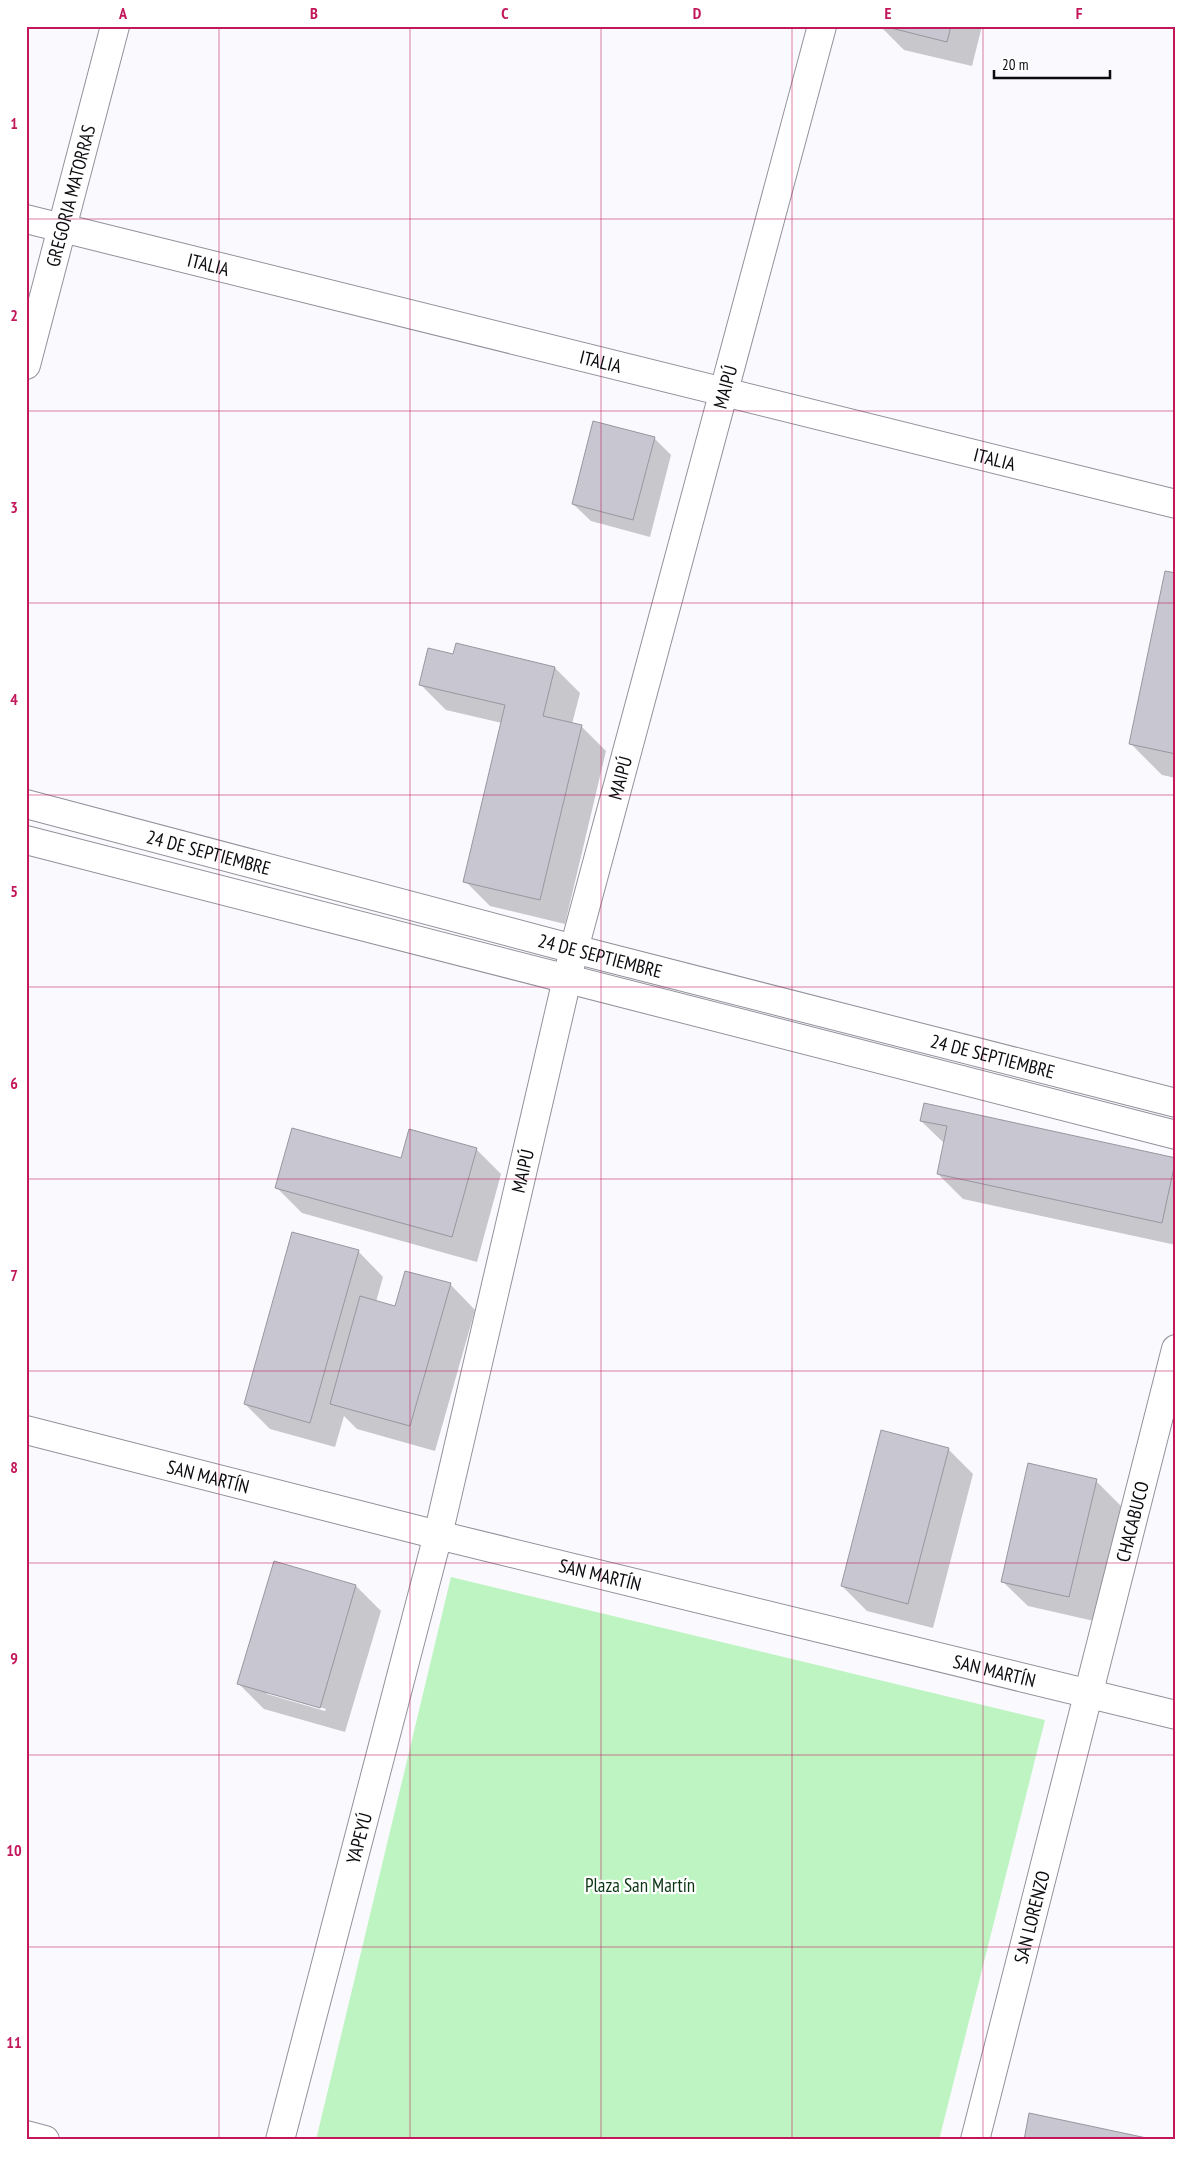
<svg xmlns="http://www.w3.org/2000/svg" width="1202" height="2166" font-family="'PT Sans Narrow',sans-serif">
<rect width="100%" height="100%" fill="#faf9fe"/>
<path fill="#bdf4c2" d="M 451,1577 L 1045,1720 L 939,2140 L 316,2140 Z"/>
<path fill="#0003" fill-rule="evenodd" d="M 880,26 L 982,26 L 972,66 L 904,50 Z
M 654,438 L 671,455 L 650,537 L 591,521 L 573,504 Z
M 1176,575 L 1176,778 L 1162,775 L 1130,743 Z
M 454,655 L 555,668 L 580,693 L 572,724 L 581,726 L 606,751 L 565,924 L 490,906 L 465,881 L 502,723 L 446,710 L 421,685 Z
M 921,1121 L 1176,1159 L 1176,1245 L 963,1199 L 938,1174 L 945,1144 Z
M 476,1149 L 501,1174 L 477,1262 L 302,1213 L 277,1188 L 402,1159 Z
M 358,1251 L 383,1277 L 376,1302 L 396,1308 L 450,1284 L 475,1310 L 435,1451 L 357,1429 L 344,1416 L 335,1447 L 270,1429 L 245,1404 Z
M 948,1449 L 973,1474 L 933,1628 L 867,1611 L 842,1586 Z
M 1096,1481 L 1121,1506 L 1094,1621 L 1028,1606 L 1002,1581 Z
M 356,1586 L 381,1611 L 345,1732 L 264,1709 L 238,1683 ZM 267,1691 L 326,1709 L 325,1711 L 267,1694 Z"/>
<path fill="#c7c6d1" stroke="#9897a1" d="M 883,26 L 951,26 L 947,42 Z
M 593,421 L 655,437 L 633,520 L 572,504 Z
M 1165,571 L 1176,573 L 1176,754 L 1129,744 Z
M 456,643 L 555,667 L 543,716 L 582,725 L 540,900 L 463,882 L 505,705 L 419,685 L 428,648 L 453,654 Z
M 924,1103 L 1176,1158 L 1162,1223 L 937,1174 L 947,1126 L 920,1121 Z
M 292,1128 L 401,1158 L 409,1129 L 477,1148 L 452,1237 L 275,1188 Z
M 292,1232 L 359,1250 L 310,1423 L 244,1404 Z
M 405,1271 L 451,1283 L 410,1426 L 330,1404 L 360,1296 L 395,1306 Z
M 881,1430 L 949,1448 L 908,1604 L 841,1586 Z
M 1028,1463 L 1097,1479 L 1069,1597 L 1001,1582 Z
M 274,1561 L 356,1585 L 320,1708 L 237,1684 Z
M 1029,2113 L 1156,2140 L 1024,2140 Z"/>
<g fill="none" stroke-linecap="round" stroke-linejoin="round">
<g stroke="#93929c" stroke-width="30">
<g id="minor">
<path id="s1" d="M 26,219 L 1176,504"/>
<path id="s2" d="M 26,365 L 115,26"/>
<path id="s3" d="M 26,804 L 574,949 L 1176,1103"/>
<path d="M 26,840 L 1176,1135"/>
<path id="s4" d="M 26,1430 L 438,1535 L 1176,1715"/>
<path d="M 26,2135 L 45,2140"/>
<path id="s5" d="M 280,2140 L 438,1535 L 574,949 L 822,26"/>
<path id="s6" d="M 975,2140 L 1176,1349"/>
</g>
</g>
<use href="#minor" stroke="#fff" stroke-width="28"/>
</g>
<path fill="none" stroke="#c2185b" stroke-width="1" stroke-opacity="0.55" d="M 219,26 L 219,2140M 410,26 L 410,2140M 601,26 L 601,2140M 792,26 L 792,2140M 983,26 L 983,2140M 26,219 L 1176,219M 26,411 L 1176,411M 26,603 L 1176,603M 26,795 L 1176,795M 26,987 L 1176,987M 26,1179 L 1176,1179M 26,1371 L 1176,1371M 26,1563 L 1176,1563M 26,1755 L 1176,1755M 26,1947 L 1176,1947"/>
<g text-anchor="middle" stroke-width="4.5" stroke-linejoin="round" paint-order="stroke">
<g font-size="19" fill="#0c0b0f" stroke="#fff">
<text dy="7" stroke="none"><textPath href="#s2" startOffset="175">GREGORIA MATORRAS</textPath></text>
<text dy="7" stroke="none"><textPath href="#s1" startOffset="188">ITALIA</textPath></text>
<text dy="7" stroke="none"><textPath href="#s1" startOffset="592">ITALIA</textPath></text>
<text dy="7" stroke="none"><textPath href="#s5" startOffset="1809">MAIPÚ</textPath></text>
<text dy="7" stroke="none"><textPath href="#s1" startOffset="998">ITALIA</textPath></text>
<text dy="7" stroke="none"><textPath href="#s5" startOffset="1404">MAIPÚ</textPath></text>
<text dy="7" stroke="none"><textPath href="#s3" startOffset="189">24 DE SEPTIEMBRE</textPath></text>
<text dy="7" stroke="none"><textPath href="#s3" startOffset="594">24 DE SEPTIEMBRE</textPath></text>
<text dy="7" stroke="none"><textPath href="#s3" startOffset="999">24 DE SEPTIEMBRE</textPath></text>
<text dy="7" stroke="none"><textPath href="#s5" startOffset="999">MAIPÚ</textPath></text>
<text dy="7" stroke="none"><textPath href="#s4" startOffset="188">SAN MARTÍN</textPath></text>
<text dy="7" stroke="none"><textPath href="#s6" startOffset="638">CHACABUCO</textPath></text>
<text dy="7" stroke="none"><textPath href="#s4" startOffset="592">SAN MARTÍN</textPath></text>
<text dy="7" stroke="none"><textPath href="#s4" startOffset="998">SAN MARTÍN</textPath></text>
<text dy="7" stroke="none"><textPath href="#s5" startOffset="312">YAPEYÚ</textPath></text>
<text dy="7" stroke="none"><textPath href="#s6" startOffset="230">SAN LORENZO</textPath></text>
</g>
<g font-size="19" fill="#0b3715" stroke="#fff">
<text x="640" y="1892">Plaza San Martín</text>
</g>
</g>
<rect width="1202" height="2166" fill="none" stroke="#ffffff" stroke-width="55"/>
<path d="M994 70v8h116v-8" fill="none" stroke="#0c0b0f" stroke-width="2.5"/>
<text x="1002" y="70" font-size="15" fill="#0c0b0f" stroke="#ffffff" stroke-width="4" paint-order="stroke">20 m</text>
<rect x="28" y="28" width="1146" height="2110" fill="none" stroke="#c2185b" stroke-width="2"/>
<g font-size="16" text-anchor="middle" font-weight="bold" fill="#c2185b">
<text x="123" y="19">A</text>
<text x="314" y="19">B</text>
<text x="505" y="19">C</text>
<text x="697" y="19">D</text>
<text x="888" y="19">E</text>
<text x="1079" y="19">F</text>
<text x="14" y="129">1</text>
<text x="14" y="321">2</text>
<text x="14" y="513">3</text>
<text x="14" y="705">4</text>
<text x="14" y="897">5</text>
<text x="14" y="1089">6</text>
<text x="14" y="1281">7</text>
<text x="14" y="1473">8</text>
<text x="14" y="1664">9</text>
<text x="14" y="1856">10</text>
<text x="14" y="2048">11</text>
</g>
</svg>
